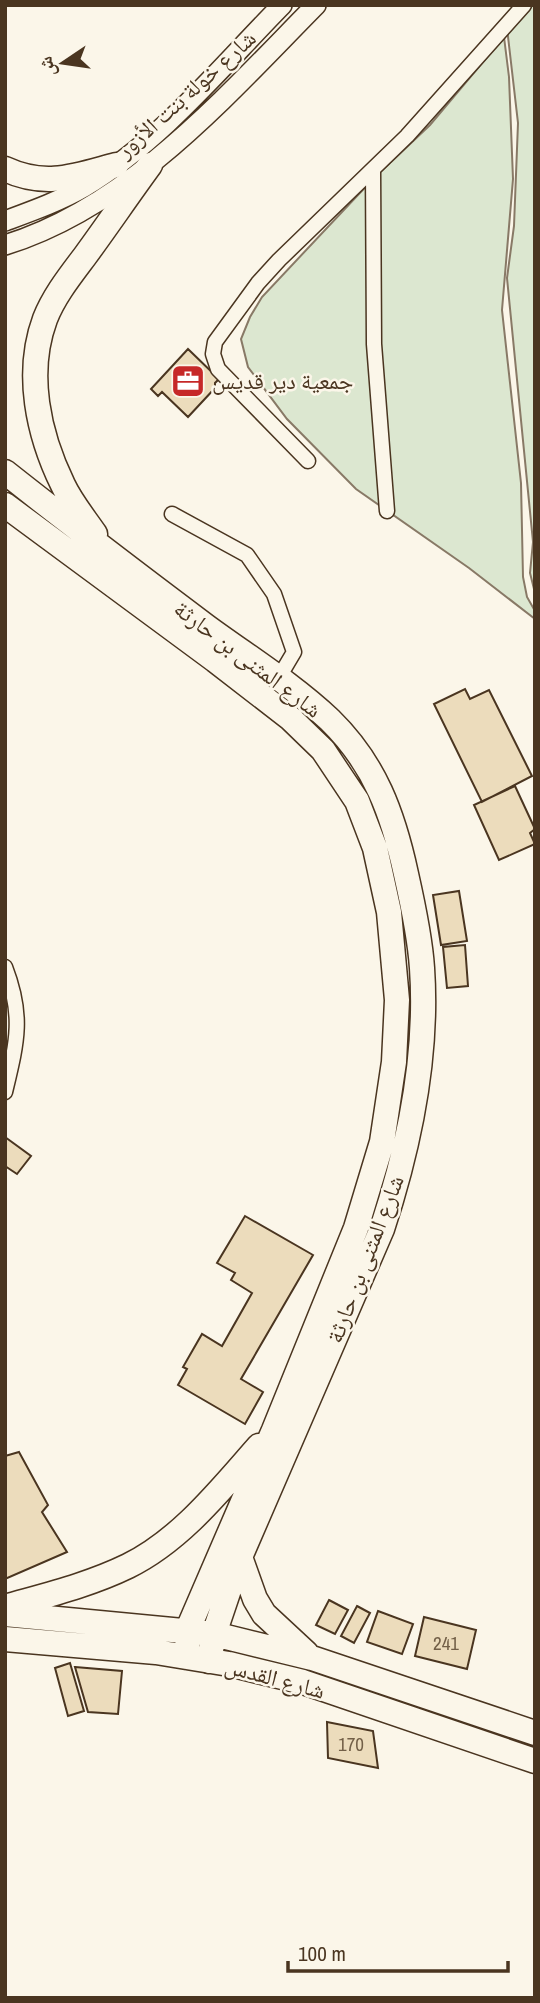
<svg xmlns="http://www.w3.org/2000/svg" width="540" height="2003" font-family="'Archivo Narrow','Noto Naskh Arabic',sans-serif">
<rect width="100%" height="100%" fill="#fbf6e9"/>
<path fill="#dce7d0" stroke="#887966" stroke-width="2" d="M 532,5 L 535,5 L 535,593 L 530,573 L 533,542 L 507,278 L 514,226 L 518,123 L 507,28 Z
M 504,37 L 509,77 L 513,179 L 502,310 L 521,483 L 523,577 L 527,597 L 535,611 L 535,619 L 469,568 L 356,489 L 287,419 L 248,367 L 241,339 L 250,317 L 262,297 L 373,179 L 430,125 Z"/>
<path fill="#ecdcbc" stroke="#4a3520" stroke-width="2" d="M 188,349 L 219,379 L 215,383 L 215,388 L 188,417 L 162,392 L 158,396 L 151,389 Z
M 465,689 L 470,699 L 489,690 L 532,776 L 482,802 L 434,704 Z
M 515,786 L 535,829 L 530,833 L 535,844 L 499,860 L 474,805 Z
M 459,891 L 467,941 L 441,945 L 433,895 Z
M 465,945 L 468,986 L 447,988 L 443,947 Z
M 5,1137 L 31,1156 L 17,1174 L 5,1166 Z
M 245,1216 L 313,1255 L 241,1379 L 263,1392 L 245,1424 L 178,1385 L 187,1369 L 183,1367 L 202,1334 L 222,1346 L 252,1293 L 231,1280 L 235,1273 L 217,1263 Z
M 19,1452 L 48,1505 L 42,1512 L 67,1552 L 5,1579 L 5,1456 Z
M 329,1600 L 348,1610 L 335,1634 L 316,1625 Z
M 357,1606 L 370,1613 L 354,1643 L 341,1636 Z
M 378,1611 L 413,1624 L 402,1654 L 367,1642 Z
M 424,1617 L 476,1630 L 467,1669 L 415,1656 Z
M 70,1663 L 84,1711 L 68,1716 L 55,1668 Z
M 75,1667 L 122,1671 L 118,1714 L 88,1712 Z
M 327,1722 L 373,1731 L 378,1768 L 328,1758 Z"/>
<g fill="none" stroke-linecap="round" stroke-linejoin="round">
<g stroke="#4a3520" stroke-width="17">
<path id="street" d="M 373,169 L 374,344 L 387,511
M 308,461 L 218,369 L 213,354 L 215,342 L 258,283 L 279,260 L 407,136 L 524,5
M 172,514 L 247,555 L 274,594 L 294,652 L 278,679
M 5,967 C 24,1016 17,1042 5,1092"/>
</g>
<g stroke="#4a3520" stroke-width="22">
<path id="secondary" d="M 5,221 C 32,211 60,201 84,187 C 161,141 220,68 282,5
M 5,245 C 131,206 226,96 316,5"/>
</g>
<g stroke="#4a3520" stroke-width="27">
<path id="highway" d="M 5,169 C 46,188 75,176 116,165
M 5,472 C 72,525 139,576 207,627 C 248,657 293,685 330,720 C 375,764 393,814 406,874 C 413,905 420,937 422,968 C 428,1055 409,1147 382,1229 L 240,1557 L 214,1634 L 209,1661
M 5,505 L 215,660 L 290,718 L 323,750 L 357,801 L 375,848 L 389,912 L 397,1000 L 394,1062 L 382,1142 L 356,1228 L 274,1430 L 188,1629 L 187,1657
M 95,534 C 84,518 71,502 63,485 C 38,434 25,373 45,319 C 54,296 70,276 85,256 C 107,226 128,195 150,165
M 240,1557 L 255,1599 L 264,1614 L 306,1653
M 5,1607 C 47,1595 89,1585 128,1566 C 181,1540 221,1489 259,1446
M 5,1614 L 214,1634 L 312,1658 L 535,1733
M 5,1639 L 156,1652 L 229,1664 L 303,1682 L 535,1761"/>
</g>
<use href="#street" stroke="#fbf6e9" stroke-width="14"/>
<use href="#secondary" stroke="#fbf6e9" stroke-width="19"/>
<use href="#highway" stroke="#fbf6e9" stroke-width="24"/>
</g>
<defs>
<g id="office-square" transform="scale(1.75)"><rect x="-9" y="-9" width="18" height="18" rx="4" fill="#c62828" stroke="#fbf6e9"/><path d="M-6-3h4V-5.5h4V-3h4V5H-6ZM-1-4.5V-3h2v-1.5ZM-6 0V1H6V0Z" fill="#fff"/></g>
</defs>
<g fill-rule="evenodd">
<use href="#office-square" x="188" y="381"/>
</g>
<g text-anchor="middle" stroke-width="5" stroke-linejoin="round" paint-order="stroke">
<g font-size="19" fill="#725f47">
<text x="446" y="1650">241</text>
<text x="351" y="1751">170</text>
</g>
<g font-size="23" fill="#4a3520" stroke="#fbf6e9">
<text transform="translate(186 94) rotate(-42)" y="8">شارع خولة بنت الأزور</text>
<text transform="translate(248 659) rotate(37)" y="8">شارع المثنى بن حارثة</text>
<text transform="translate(365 1259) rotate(-69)" y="8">شارع المثنى بن حارثة</text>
<text transform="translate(275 1678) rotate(15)" y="8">شارع القدس</text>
</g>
<g font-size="23" fill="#4a3520" stroke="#fbf6e9" text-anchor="start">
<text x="212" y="389">جمعية دير قديس</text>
</g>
</g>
<rect width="540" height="2003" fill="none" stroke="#4a3520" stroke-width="14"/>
<g transform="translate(63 63) rotate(257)" stroke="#fbf6e9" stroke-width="5" paint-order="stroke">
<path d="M0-5L12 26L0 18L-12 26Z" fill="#4a3520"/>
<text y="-10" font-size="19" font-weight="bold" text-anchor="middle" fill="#4a3520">ش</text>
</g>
<path d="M288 1961v10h220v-10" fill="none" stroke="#4a3520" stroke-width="3.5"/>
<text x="298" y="1961" font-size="21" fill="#4a3520" stroke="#fbf6e9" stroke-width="5" paint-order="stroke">100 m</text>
</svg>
